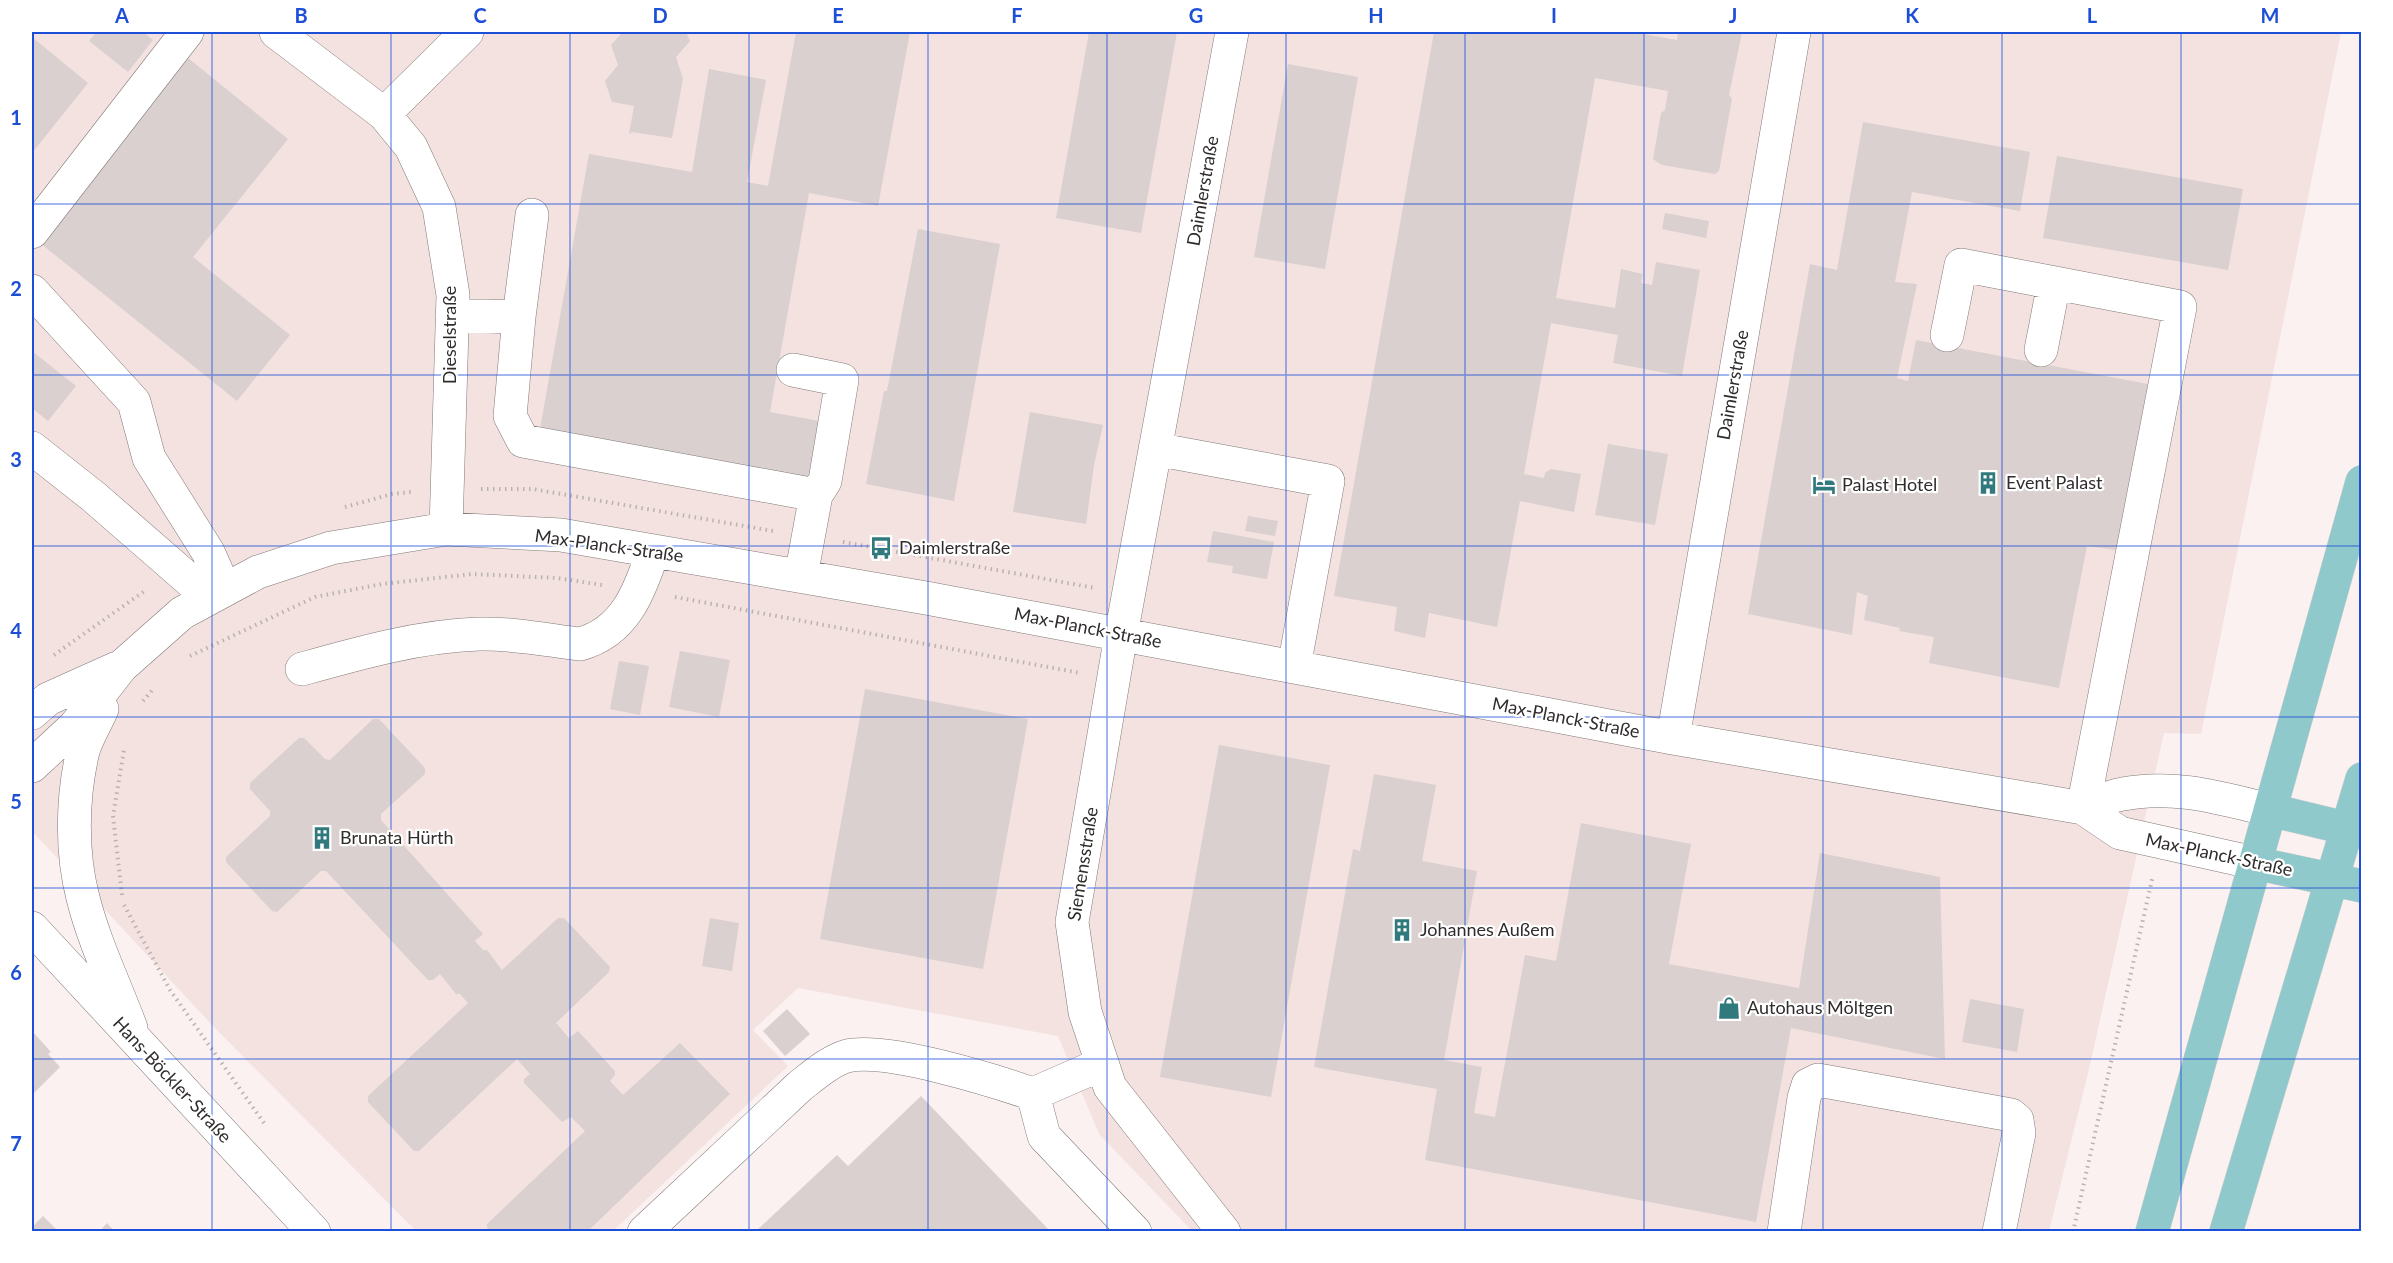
<svg xmlns="http://www.w3.org/2000/svg" width="2393" height="1263" font-family="Lato,sans-serif">
<rect width="100%" height="100%" fill="#faf1f0"/>
<path fill="#f4e2e0" d="M 32,32 L 2341,32 L 2201,734 L 2164,733 L 2089,1069 L 2049,1231 L 1192,1231 L 1099,1134 L 1058,1036 L 798,988 L 753,1030 L 788,1066 L 613,1231 L 416,1231 L 211,1024 L 32,831 Z"/>
<path fill="#d9d0cf" d="M 96,32 L 143,32 L 153,40 L 128,72 L 89,41 Z
M 623,32 L 686,32 L 690,41 L 676,57 L 683,79 L 672,138 L 632,132 L 629,134 L 634,106 L 612,102 L 605,81 L 618,65 L 611,45 Z
M 796,32 L 910,32 L 878,206 L 809,193 L 770,412 L 825,422 L 815,478 L 540,429 L 589,154 L 692,172 L 709,69 L 766,80 L 747,182 L 768,186 Z
M 1089,32 L 1177,32 L 1141,233 L 1056,218 Z
M 1434,32 L 1632,32 L 1677,40 L 1678,32 L 1742,32 L 1729,95 L 1732,99 L 1719,171 L 1715,174 L 1662,165 L 1653,159 L 1661,113 L 1665,110 L 1668,91 L 1595,78 L 1556,298 L 1615,308 L 1621,269 L 1643,274 L 1641,283 L 1652,285 L 1656,262 L 1700,270 L 1682,376 L 1613,363 L 1618,335 L 1551,323 L 1524,474 L 1544,478 L 1545,473 L 1551,469 L 1581,474 L 1574,512 L 1520,501 L 1497,627 L 1429,613 L 1425,638 L 1394,631 L 1397,607 L 1334,596 Z
M 32,37 L 88,83 L 32,153 Z
M 188,58 L 288,139 L 193,257 L 290,335 L 237,401 L 40,243 Z
M 1288,64 L 1358,77 L 1325,269 L 1254,257 Z
M 1863,122 L 2030,152 L 2020,211 L 1912,192 L 1895,282 L 1917,284 L 1897,378 L 1908,381 L 1916,340 L 2148,384 L 2116,550 L 2087,546 L 2059,688 L 1929,663 L 1934,637 L 1899,631 L 1900,628 L 1864,620 L 1868,596 L 1857,592 L 1852,635 L 1748,614 L 1810,264 L 1837,270 Z
M 2057,156 L 2243,189 L 2228,270 L 2043,238 Z
M 1665,213 L 1709,221 L 1706,238 L 1662,229 Z
M 918,229 L 1000,244 L 954,501 L 866,484 L 884,391 L 887,391 Z
M 32,351 L 76,386 L 48,421 L 32,408 Z
M 1030,412 L 1103,425 L 1094,465 L 1086,524 L 1013,512 Z
M 1608,444 L 1668,454 L 1655,525 L 1595,515 Z
M 1248,516 L 1278,521 L 1275,536 L 1245,531 Z
M 1213,531 L 1274,542 L 1267,579 L 1232,573 L 1233,566 L 1207,562 Z
M 680,651 L 730,660 L 719,717 L 669,707 Z
M 619,661 L 649,666 L 640,715 L 610,709 Z
M 865,689 L 1028,719 L 983,969 L 820,939 Z
M 373,719 L 379,719 L 425,768 L 425,774 L 381,814 L 381,820 L 483,934 L 475,941 L 483,950 L 487,950 L 502,970 L 558,918 L 564,918 L 610,967 L 609,972 L 556,1023 L 569,1038 L 578,1031 L 615,1071 L 615,1075 L 610,1081 L 623,1095 L 680,1043 L 730,1094 L 587,1232 L 490,1232 L 487,1227 L 487,1224 L 585,1131 L 571,1117 L 562,1122 L 524,1083 L 524,1079 L 530,1074 L 517,1059 L 419,1151 L 414,1151 L 368,1102 L 368,1096 L 468,1003 L 460,994 L 456,994 L 440,974 L 433,980 L 428,980 L 326,871 L 321,871 L 277,912 L 272,911 L 226,862 L 226,857 L 270,816 L 270,811 L 250,789 L 250,783 L 299,738 L 304,738 L 325,759 L 330,760 Z
M 1219,745 L 1330,765 L 1271,1097 L 1160,1077 Z
M 1374,774 L 1436,785 L 1422,861 L 1477,871 L 1444,1060 L 1482,1067 L 1474,1113 L 1495,1117 L 1525,955 L 1556,961 L 1581,823 L 1691,844 L 1669,964 L 1799,988 L 1820,853 L 1940,877 L 1945,1059 L 1791,1028 L 1756,1222 L 1425,1160 L 1437,1089 L 1314,1067 L 1353,849 L 1360,851 Z
M 710,918 L 739,923 L 732,971 L 702,966 Z
M 1970,999 L 2024,1009 L 2017,1052 L 1962,1042 Z
M 787,1009 L 810,1034 L 785,1056 L 763,1031 Z
M 32,1031 L 51,1052 L 48,1054 L 60,1067 L 32,1095 Z
M 921,1096 L 1051,1232 L 755,1232 L 837,1155 L 848,1166 Z
M 43,1216 L 59,1232 L 32,1232 L 32,1227 Z
M 107,1223 L 115,1232 L 99,1232 Z"/>
<g fill="none" stroke-linecap="round" stroke-linejoin="round">
<g stroke="#817978" stroke-width="34">
<path id="minor" d="M 276,32 L 384,114 L 411,147 L 439,207 L 453,295 L 446,529
M 384,114 L 467,32
M 32,232 L 187,32
M 32,291 L 134,402 L 149,458 L 208,552 L 225,590
M 452,315 L 519,317 L 510,416 L 523,441 L 816,495 L 801,576
M 519,317 L 532,215
M 1947,335 L 1961,265 L 2180,307 L 2083,808
M 2041,350 L 2054,283
M 793,370 L 842,380 L 825,481 L 816,495
M 32,448 L 94,497 L 210,598
M 1155,449 L 1328,481 L 1294,667
M 302,669 C 359,653 419,636 479,634 C 512,633 547,640 580,644 C 625,632 640,591 653,551
M 102,709 C 96,723 87,737 83,751 C 72,797 71,853 83,898 C 94,942 115,985 131,1028
M 32,713 L 48,699 L 117,668
M 1673,738 L 1794,32
M 32,766 L 75,726 L 121,667 L 182,613 L 258,572 L 331,548 L 446,529 L 561,535 L 926,598 L 1673,738 L 2083,808 L 2120,833 L 2255,863
M 2083,808 C 2096,803 2109,796 2123,794 C 2174,784 2220,798 2270,810
M 32,928 L 314,1232
M 1033,1094 L 1044,1136 L 1135,1232
M 644,1232 L 800,1086 C 814,1075 830,1061 847,1056 C 887,1047 992,1080 1033,1094 L 1102,1064
M 1224,1232 L 1110,1087 L 1085,1012 L 1072,922 L 1121,635 L 1232,32
M 1784,1232 L 1804,1098 L 1808,1085 L 1818,1080 L 2011,1115 L 2017,1120 L 2019,1133 L 1999,1232"/>
</g>
<g stroke="#d1d1d0" stroke-width="34">
<path id="major" d="M 2270,810 L 2362,832
M 2255,863 L 2362,886
M 2152,1232 L 2362,482
M 2226,1232 L 2362,779"/>
</g>
<path stroke="#b9b2b1" stroke-width="4" stroke-dasharray="1.5 4.5" stroke-linecap="butt" d="M 481,489 L 533,489 L 773,531
M 345,507 L 392,494 L 411,492
M 843,542 L 1095,588
M 675,597 L 1080,673
M 54,655 L 146,590
M 190,656 L 315,597 L 382,584 L 472,574 L 557,578 L 602,585
M 143,701 L 154,688
M 122,895 L 113,816 L 124,750
M 124,905 L 170,990 L 264,1123
M 2073,1232 L 2153,875"/>
<use href="#minor" stroke="#fff" stroke-width="33"/>
<use href="#major" stroke="#8fc9cb" stroke-width="33"/>
</g>
<path fill="none" stroke="#1d4ed8" stroke-width="1.5" stroke-opacity="0.55" d="M 212,32 L 212,1232M 391,32 L 391,1232M 570,32 L 570,1232M 749,32 L 749,1232M 928,32 L 928,1232M 1107,32 L 1107,1232M 1286,32 L 1286,1232M 1465,32 L 1465,1232M 1644,32 L 1644,1232M 1823,32 L 1823,1232M 2002,32 L 2002,1232M 2181,32 L 2181,1232M 32,204 L 2362,204M 32,375 L 2362,375M 32,546 L 2362,546M 32,717 L 2362,717M 32,888 L 2362,888M 32,1059 L 2362,1059"/>
<defs>
<g id="building-bare" transform="scale(1.8)"><path d="M-4-6H4V6H1V3H-1V6H-4ZM-2.5-4.3h1.7v1.8h-1.7ZM.8-4.3h1.7v1.8H.8ZM-2.5-1h1.7V.8h-1.7ZM.8-1h1.7V.8H.8Z" fill="#307a7d" stroke="#fff" stroke-width="2.5" paint-order="stroke"/></g>
<g id="hotel-bare" transform="scale(1.8)"><path d="M-6-4.5h1.5V1H6V5H4.5V3h-9V5H-6ZM-4 0a1.8 1.8 0 1 1 3.6 0ZM.5 0V-2.5h3Q6-2.5 6 0Z" fill="#307a7d" stroke="#fff" stroke-width="2.5" paint-order="stroke"/></g>
<g id="bus-bare" transform="scale(1.8)"><path d="M-5-6H5V4H4V6H2V4H-2V6H-4V4H-5ZM-3.5-4V0h7V-4ZM-3.5 1.2v1.5H-2V1.2ZM2 1.2v1.5H3.5V1.2Z" fill="#307a7d" stroke="#fff" stroke-width="2.5" paint-order="stroke"/></g>
<g id="shop-bare" transform="scale(1.8)"><path d="M-5-2.5h2.3a2.7 3.5 0 0 1 5.4 0H5L5.5 6h-11ZM-1.5-2.5h3a1.5 2.3 0 0 0-3 0Z" fill="#307a7d" stroke="#fff" stroke-width="2.5" paint-order="stroke"/></g>
</defs>
<g fill-rule="evenodd">
<use href="#building-bare" x="1988" y="483"/>
<use href="#hotel-bare" x="1824" y="485"/>
<use href="#bus-bare" x="881" y="548"/>
<use href="#building-bare" x="322" y="838"/>
<use href="#building-bare" x="1402" y="930"/>
<use href="#shop-bare" x="1729" y="1008"/>
</g>
<g text-anchor="middle" stroke-width="4.5" stroke-linejoin="round" paint-order="stroke">
<g font-size="18" fill="#2f2c2b" stroke="#fff">
<text transform="translate(1203 191) rotate(-80)" y="6">Daimlerstraße</text>
<text transform="translate(450 335) rotate(-90)" y="6">Dieselstraße</text>
<text transform="translate(1733 385) rotate(-80)" y="6">Daimlerstraße</text>
<text transform="translate(609 546) rotate(8)" y="6">Max-Planck-Straße</text>
<text transform="translate(1088 628) rotate(11)" y="6">Max-Planck-Straße</text>
<text transform="translate(1566 718) rotate(11)" y="6">Max-Planck-Straße</text>
<text transform="translate(2219 855) rotate(12)" y="6">Max-Planck-Straße</text>
<text transform="translate(1083 864) rotate(-81)" y="6">Siemensstraße</text>
<text transform="translate(172 1080) rotate(47)" y="6">Hans-Böckler-Straße</text>
</g>
<g font-size="18" fill="#2f2c2b" stroke="#fff" text-anchor="start">
<text x="2006" y="489">Event Palast</text>
<text x="1842" y="491">Palast Hotel</text>
<text x="899" y="554">Daimlerstraße</text>
<text x="340" y="844">Brunata Hürth</text>
<text x="1420" y="936">Johannes Außem</text>
<text x="1747" y="1014">Autohaus Möltgen</text>
</g>
</g>
<rect width="2393" height="1263" fill="none" stroke="#ffffff" stroke-width="66"/>
<rect x="33" y="33" width="2327" height="1197" fill="none" stroke="#1d4ed8" stroke-width="2"/>
<g font-size="20" text-anchor="middle" font-weight="bold" fill="#1d4ed8">
<text x="122" y="23">A</text>
<text x="301" y="23">B</text>
<text x="480" y="23">C</text>
<text x="660" y="23">D</text>
<text x="838" y="23">E</text>
<text x="1017" y="23">F</text>
<text x="1196" y="23">G</text>
<text x="1376" y="23">H</text>
<text x="1554" y="23">I</text>
<text x="1733" y="23">J</text>
<text x="1912" y="23">K</text>
<text x="2092" y="23">L</text>
<text x="2270" y="23">M</text>
<text x="16" y="125">1</text>
<text x="16" y="296">2</text>
<text x="16" y="467">3</text>
<text x="16" y="638">4</text>
<text x="16" y="809">5</text>
<text x="16" y="980">6</text>
<text x="16" y="1151">7</text>
</g>
</svg>
